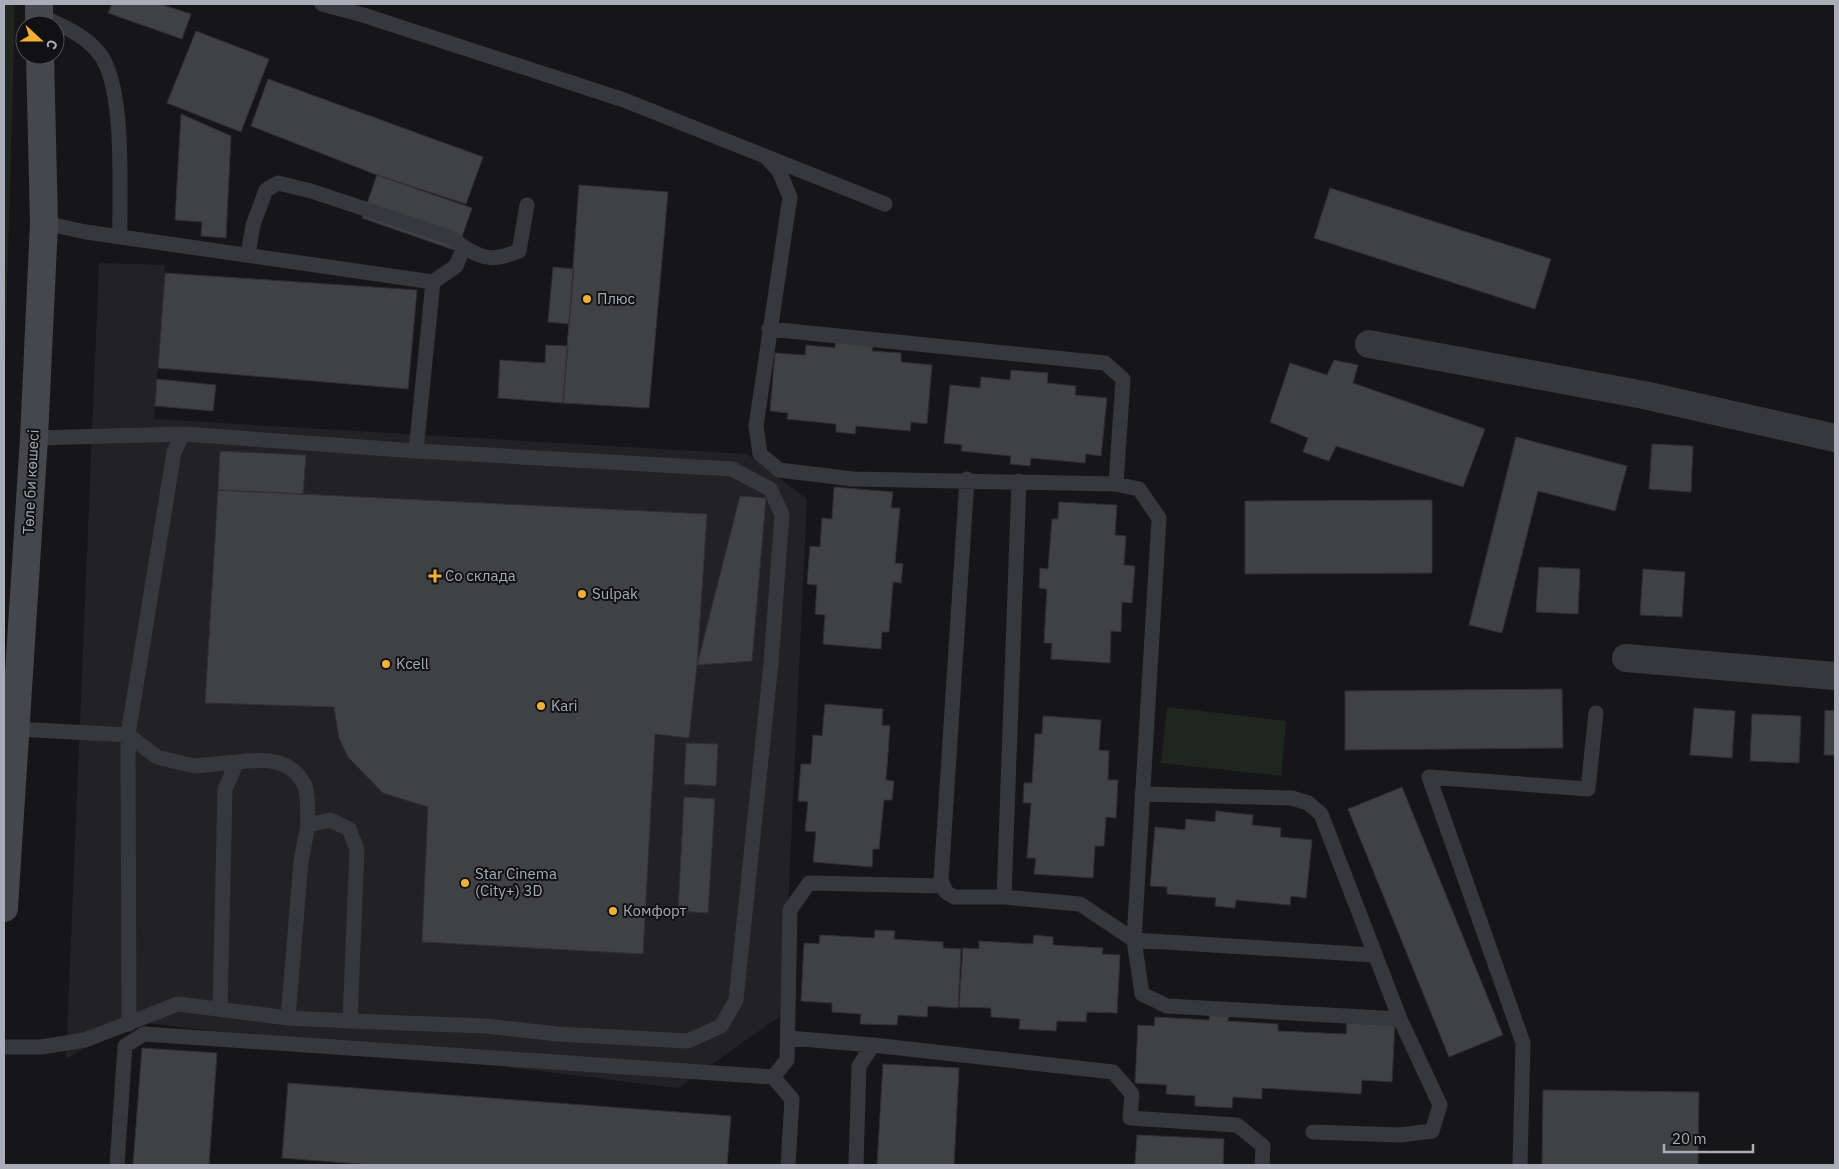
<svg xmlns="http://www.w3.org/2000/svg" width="1839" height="1169" font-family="'IBM Plex Sans',sans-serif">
<rect width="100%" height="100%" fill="#161618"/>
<path fill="#222225" d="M 99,263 L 165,265 L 154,419 L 747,454 L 807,499 L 783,1014 L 678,1088 L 131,1021 L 66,1059 Z"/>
<path fill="#1e261f" d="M 4,4 L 15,4 L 4,403 Z
M 1167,707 L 1286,721 L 1281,776 L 1161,763 Z"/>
<path fill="#404145" stroke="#303034" d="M 112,4 L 160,4 L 191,14 L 182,39 L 108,13 Z
M 196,31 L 269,59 L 241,132 L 167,103 Z
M 268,79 L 483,157 L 466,204 L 377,175 L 251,126 Z
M 181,114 L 231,136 L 226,238 L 201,236 L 202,222 L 175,220 Z
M 377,175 L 472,208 L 457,251 L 362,218 Z
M 579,185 L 668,192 L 649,408 L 563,403 Z
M 1330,188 L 1551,259 L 1535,309 L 1314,238 Z
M 553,267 L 574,269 L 569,324 L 548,322 Z
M 165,273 L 417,290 L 408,389 L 158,368 Z
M 836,337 L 873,341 L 872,351 L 901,353 L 901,362 L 932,365 L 927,424 L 911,422 L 910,431 L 856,426 L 855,434 L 836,432 L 836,424 L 787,419 L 788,413 L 770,411 L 775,353 L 805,355 L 806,345 L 835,348 Z
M 546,345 L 568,346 L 563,403 L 498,398 L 500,360 L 545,363 Z
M 1334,360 L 1358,365 L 1353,383 L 1485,429 L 1463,487 L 1336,446 L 1329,461 L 1303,452 L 1308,438 L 1270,422 L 1290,363 L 1327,375 Z
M 1011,370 L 1048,373 L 1047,383 L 1076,386 L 1075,395 L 1107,398 L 1101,456 L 1086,454 L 1085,463 L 1031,458 L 1030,466 L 1010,464 L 1011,456 L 961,451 L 962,445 L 944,443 L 950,385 L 980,388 L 981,377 L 1010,380 Z
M 157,379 L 216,385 L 213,411 L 155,406 Z
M 1516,437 L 1627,466 L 1615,511 L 1538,491 L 1502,633 L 1469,625 Z
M 1652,444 L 1693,446 L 1691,492 L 1649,489 Z
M 220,451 L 306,455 L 303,494 L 218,490 Z
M 834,487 L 893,492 L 891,508 L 900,508 L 895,563 L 903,564 L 901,583 L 893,582 L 889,632 L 882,632 L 881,649 L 823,644 L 825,615 L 815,614 L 817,585 L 807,584 L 810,546 L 820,547 L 822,518 L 832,519 Z
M 218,490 L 707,514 L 697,665 L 689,738 L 655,734 L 643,954 L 422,942 L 428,807 L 383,793 L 348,757 L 339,738 L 334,707 L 205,703 Z
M 740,496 L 766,498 L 752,661 L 697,665 Z
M 1432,500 L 1432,573 L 1245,574 L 1245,501 Z
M 1059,502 L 1117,505 L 1115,535 L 1126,536 L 1124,565 L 1135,566 L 1132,603 L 1122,602 L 1121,632 L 1111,631 L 1110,663 L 1051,659 L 1052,643 L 1044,643 L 1047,589 L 1039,588 L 1040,568 L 1048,569 L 1052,519 L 1058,519 Z
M 1539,567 L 1580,569 L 1578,614 L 1536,612 Z
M 1643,569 L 1685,572 L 1682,617 L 1640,615 Z
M 1562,689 L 1563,748 L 1345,750 L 1345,691 Z
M 825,704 L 883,709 L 882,725 L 890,726 L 886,780 L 894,781 L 892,800 L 884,800 L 879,849 L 873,849 L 872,867 L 813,862 L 816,832 L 805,831 L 808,802 L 798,801 L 801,764 L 811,764 L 813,735 L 822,736 Z
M 1694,708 L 1735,711 L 1732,758 L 1690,755 Z
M 1825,710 L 1835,711 L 1835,755 L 1824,755 Z
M 1752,714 L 1801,716 L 1799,763 L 1750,761 Z
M 1043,716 L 1101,720 L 1099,750 L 1109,751 L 1108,780 L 1118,780 L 1116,818 L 1106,817 L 1104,846 L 1095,846 L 1093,878 L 1034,874 L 1036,858 L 1027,858 L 1031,803 L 1023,803 L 1024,783 L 1032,783 L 1035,734 L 1042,734 Z
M 686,743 L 718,744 L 716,786 L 684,784 Z
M 1402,787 L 1503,1035 L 1449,1057 L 1348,809 Z
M 684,797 L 715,799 L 708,913 L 678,911 Z
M 1216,811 L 1253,815 L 1252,825 L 1281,828 L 1280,837 L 1312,840 L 1306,898 L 1291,896 L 1290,905 L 1236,900 L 1235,908 L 1215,906 L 1216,898 L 1167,894 L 1167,887 L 1150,886 L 1155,827 L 1185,830 L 1186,819 L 1215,822 Z
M 875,930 L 895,931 L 894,939 L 943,942 L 943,948 L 961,949 L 958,1008 L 928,1006 L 927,1017 L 898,1015 L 897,1025 L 860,1024 L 861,1014 L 832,1012 L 832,1003 L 801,1001 L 804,943 L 819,944 L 820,935 L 874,938 Z
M 1034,935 L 1053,937 L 1053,945 L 1103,948 L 1102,954 L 1120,955 L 1117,1013 L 1087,1012 L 1086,1022 L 1057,1021 L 1056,1031 L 1019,1029 L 1020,1019 L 991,1017 L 991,1008 L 959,1007 L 963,948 L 979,949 L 979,941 L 1033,944 Z
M 1210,1012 L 1229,1013 L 1228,1021 L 1278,1024 L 1278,1031 L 1346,1034 L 1347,1019 L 1395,1021 L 1392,1082 L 1362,1080 L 1361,1094 L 1262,1088 L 1262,1099 L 1233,1097 L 1232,1108 L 1195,1106 L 1195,1096 L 1166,1094 L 1167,1085 L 1135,1083 L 1138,1025 L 1154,1026 L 1155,1017 L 1209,1020 Z
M 142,1048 L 217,1053 L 209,1165 L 133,1165 Z
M 883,1064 L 959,1068 L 954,1165 L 877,1165 Z
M 288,1083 L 731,1116 L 727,1165 L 373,1165 L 282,1158 Z
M 1543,1090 L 1699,1092 L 1698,1165 L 1542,1165 Z
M 1137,1135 L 1224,1139 L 1223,1165 L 1135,1165 Z"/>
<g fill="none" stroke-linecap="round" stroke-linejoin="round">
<path stroke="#37383d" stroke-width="15" d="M 322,4 L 363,15 L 624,100 L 885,204
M 39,15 C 60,25 84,34 99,53 C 126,86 119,193 120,237
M 765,156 L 779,171 L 790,197 L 756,426 L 760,454 L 779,470 L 853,479 L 1116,484 L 1139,489 L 1159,518 L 1134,940 L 1142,994 L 1167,1006 L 1400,1019
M 44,223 L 86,232 L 433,282
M 464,247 C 486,261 495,260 519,251 L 527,205
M 248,255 L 253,225 L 266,190 L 278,183 L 311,191 L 450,237 L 464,247 L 456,266 L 433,282 L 416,451
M 769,329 L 1105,363 L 1123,379 L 1116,484
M 34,438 L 183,434
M 967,479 L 941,880 L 946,892 L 954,897 L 1004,897 L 1080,904 L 1134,940 L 1374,955
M 16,729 L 128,735 L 157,757 L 194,766 L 237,762
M 1142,794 L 1292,798 L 1308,803 L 1321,814 L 1400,1019 L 1440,1105 L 1432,1131 L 1400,1135 L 1313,1132
M 1004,897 L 1019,481
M 220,1008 L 225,789 L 237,762 C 263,759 291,757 305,786 C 309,796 307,814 308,825
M 129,1024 L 128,735 L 174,452 L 183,434 L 416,451 L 732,469 L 770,489 L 782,514 L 771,663 L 736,1000 L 721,1026 L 688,1041 L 557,1034 L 485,1026 L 350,1021
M 789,1038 L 873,1045
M 4,1047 L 41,1047 L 85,1040 L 178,1004 L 288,1018 L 350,1021 L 357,849 L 349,829 L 330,820 L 308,825 L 301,861 L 288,1018
M 773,1077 L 787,1060 L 790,910 L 809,883 L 943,886
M 117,1165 L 125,1046 L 144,1034 L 773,1077 L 792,1099 L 788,1165
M 856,1165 L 859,1066 L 873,1045 L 1113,1072 L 1132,1094 L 1130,1118 L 1237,1125 L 1263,1146 L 1262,1165
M 1520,1165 L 1523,1043 L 1429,777 L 1588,789 L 1596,713"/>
<path stroke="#37383d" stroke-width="28" d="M 1369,344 L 1644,395 L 1835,438
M 1626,658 L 1835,676"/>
<path stroke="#45474d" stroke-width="28" d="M 39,4 L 39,25
M 4,908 L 34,438 L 44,223 L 40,55"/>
</g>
<g fill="#f2b134" stroke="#111113" stroke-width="2">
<circle cx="587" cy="299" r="5"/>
<path d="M432.5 568.5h5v5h5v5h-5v5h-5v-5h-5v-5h5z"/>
<circle cx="582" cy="594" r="5"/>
<circle cx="386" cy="664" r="5"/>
<circle cx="541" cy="706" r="5"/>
<circle cx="465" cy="883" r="5"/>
<circle cx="613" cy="911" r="5"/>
</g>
<g text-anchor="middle" stroke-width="4" stroke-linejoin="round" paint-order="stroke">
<g font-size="15" fill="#a8adb8" stroke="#111113" text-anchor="start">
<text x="597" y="304">Плюс</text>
<text x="445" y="581">Со склада</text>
<text x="592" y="599">Sulpak</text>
<text x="396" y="669">Kcell</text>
<text x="551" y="711">Kari</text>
<text x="475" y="879">Star Cinema<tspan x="475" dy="17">(City+) 3D</tspan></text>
<text x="623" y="916">Комфорт</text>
</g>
<g font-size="15" fill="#a8adb8" stroke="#111113">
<text transform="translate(31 482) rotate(-87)" y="5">Төле би көшесі</text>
</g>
</g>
<rect width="1839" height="1169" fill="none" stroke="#a8adb8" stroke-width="10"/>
<g transform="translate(40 40) rotate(111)"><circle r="24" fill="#111113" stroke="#4d4f55"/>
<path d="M0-4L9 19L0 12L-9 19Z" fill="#f2b134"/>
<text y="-8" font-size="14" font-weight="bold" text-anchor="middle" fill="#a8adb8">С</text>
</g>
<path d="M1664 1144v8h89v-8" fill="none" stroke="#a8adb8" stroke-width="2.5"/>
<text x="1672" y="1144" font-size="15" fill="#a8adb8" stroke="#111113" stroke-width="4" paint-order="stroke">20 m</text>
</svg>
